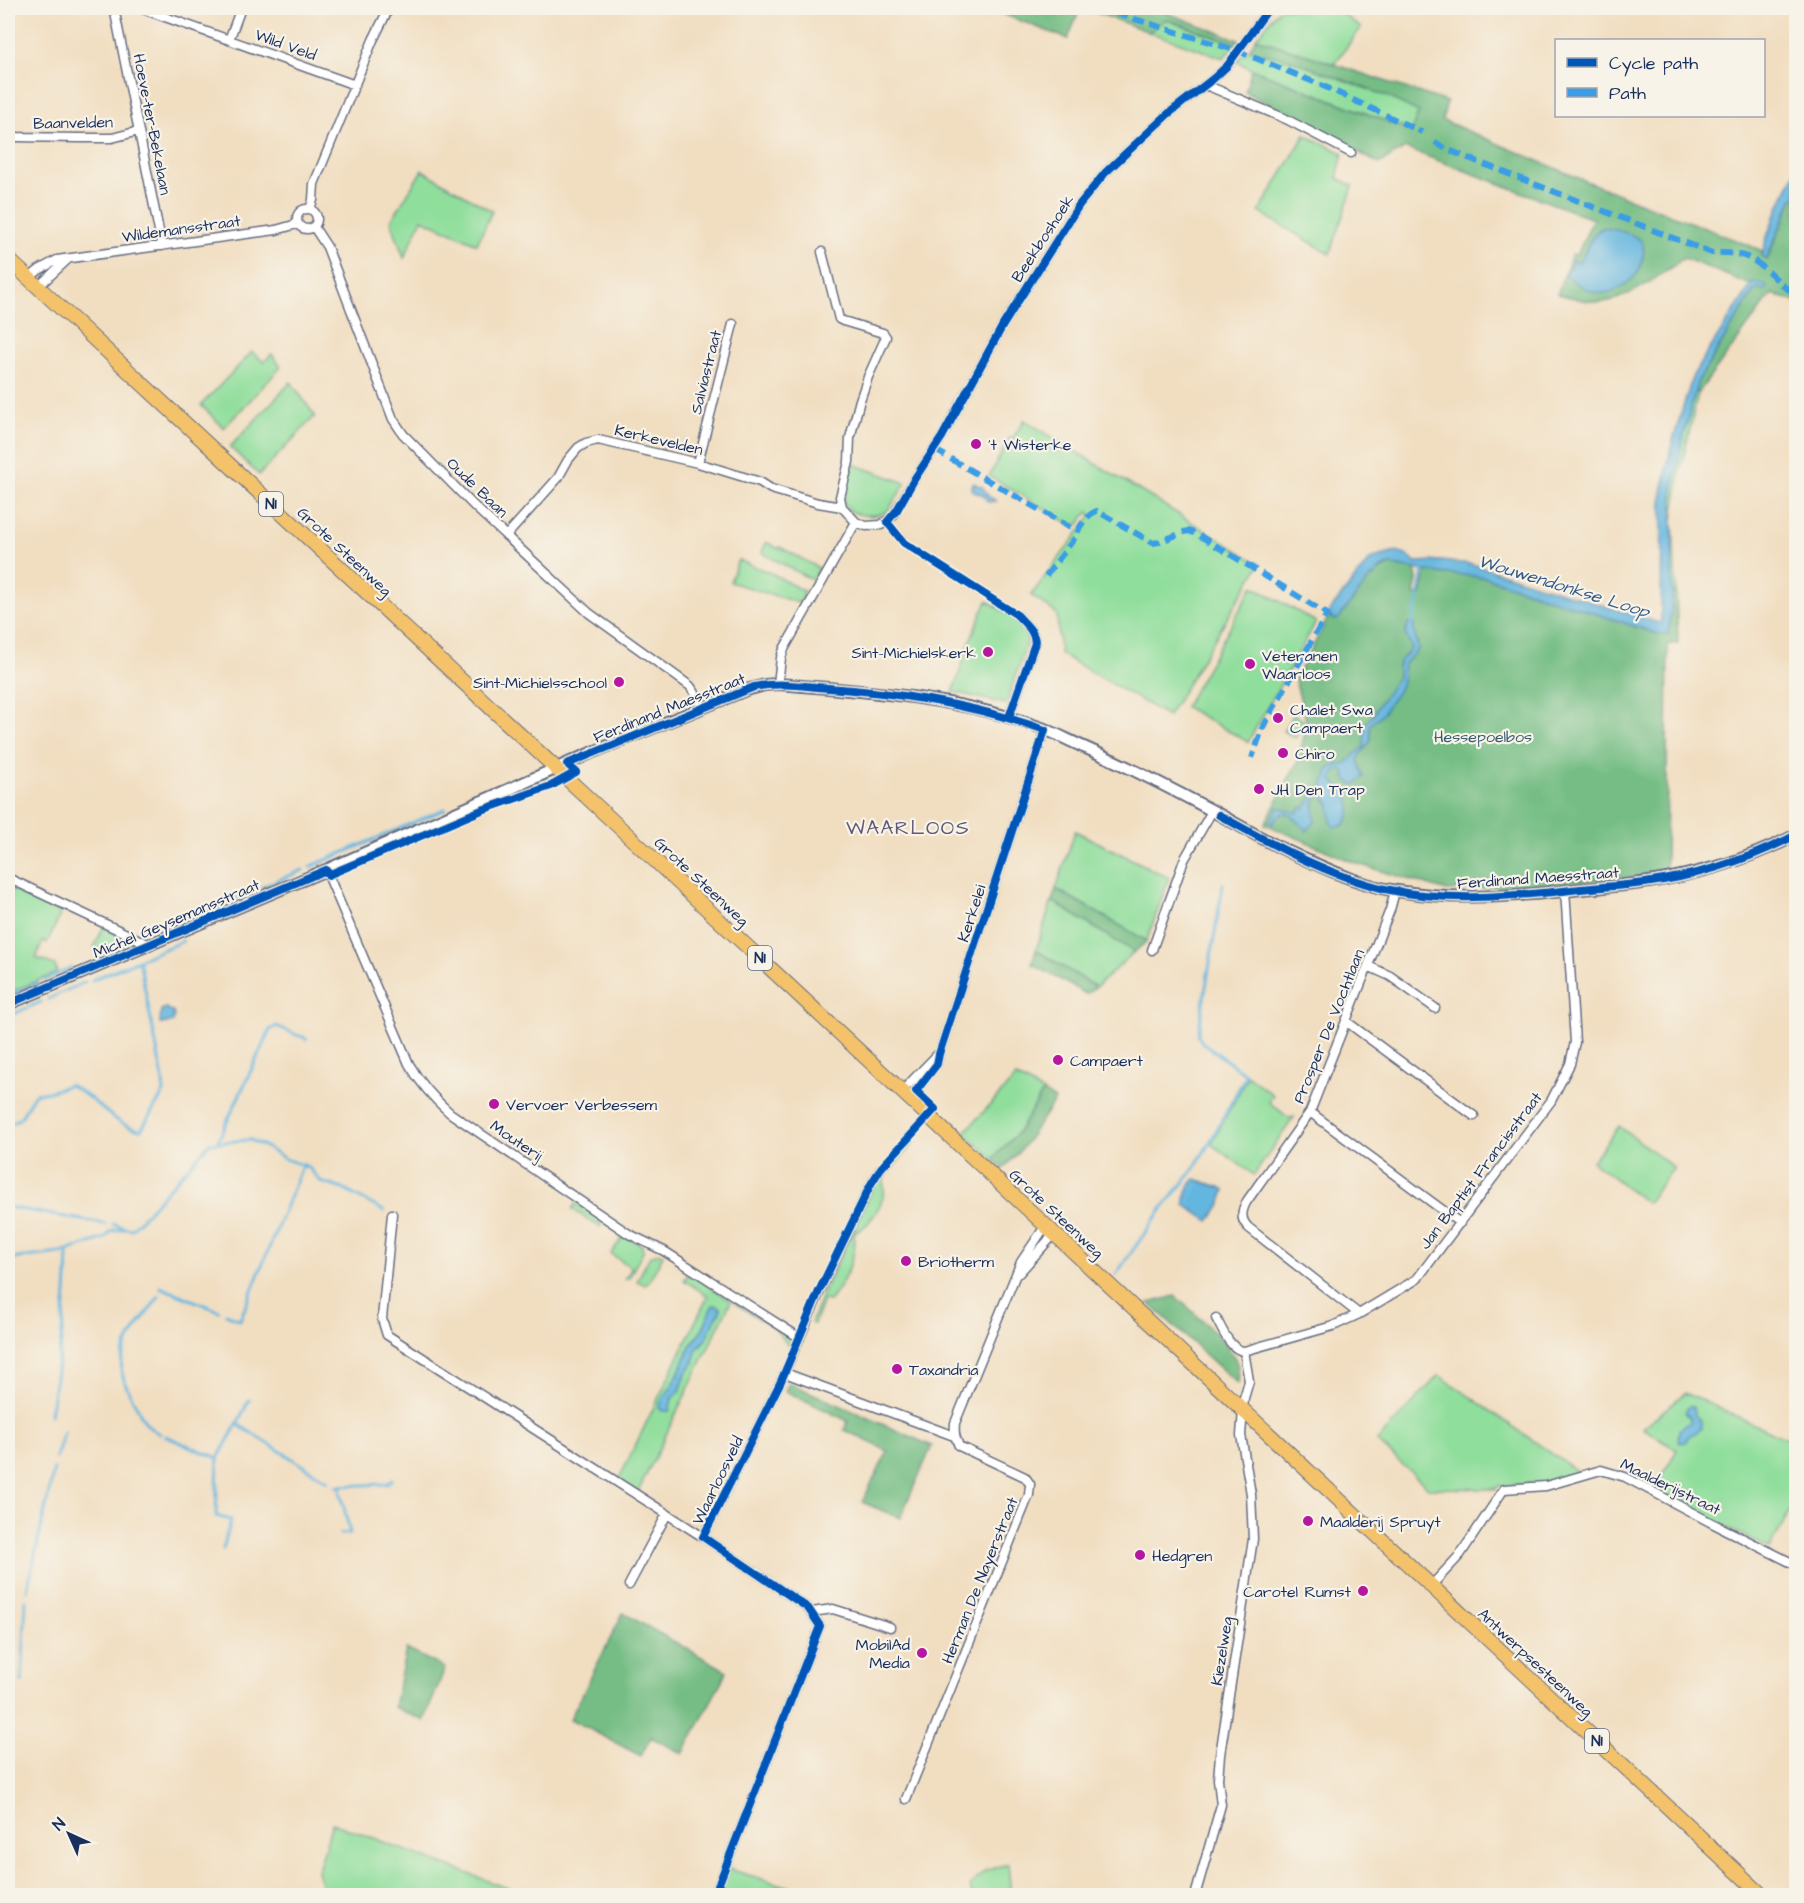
<svg xmlns="http://www.w3.org/2000/svg" width="1804" height="1903" font-family="'Architects Daughter',sans-serif">
<rect width="100%" height="100%" fill="#f7f3e8"/>
<filter id="ink" filterUnits="userSpaceOnUse"><feTurbulence type="fractalNoise" baseFrequency=".0167" numOctaves="2"/><feDisplacementMap in="SourceGraphic" scale="12" xChannelSelector="R" yChannelSelector="G"/><feConvolveMatrix kernelMatrix="1 2 1 2 8 2 1 2 1" color-interpolation-filters="sRGB"/></filter>
<filter id="wash" filterUnits="userSpaceOnUse"><feTurbulence type="fractalNoise" baseFrequency=".008" numOctaves="4" result="noise"/><feDisplacementMap in="SourceGraphic" scale="24" xChannelSelector="R" yChannelSelector="G"/><feGaussianBlur stdDeviation="1.35" result="paint"/><feColorMatrix in="noise" values="0 0 0 0 0 0 0 0 0 0 0 0 0 0 0 0 0 1.4 0 .05"/><feComposite in="paint" operator="in"/></filter>
<g filter="url(#wash)">
<rect width="100%" height="100%" fill="#f1dec1"/>
<path fill="#90de9c" stroke="#56867d" stroke-width="1.5" fill-rule="evenodd" d="M 1280,8 L 1335,8 L 1361,28 L 1334,64 L 1256,38 Z
M 1165,19 L 1236,44 L 1223,58 L 1149,32 Z
M 1249,50 L 1291,60 L 1389,97 L 1419,111 L 1412,131 L 1252,69 L 1236,61 Z
M 1305,135 L 1343,153 L 1337,178 L 1353,186 L 1330,254 L 1259,212 Z
M 422,170 L 492,211 L 477,244 L 422,219 L 404,258 L 391,221 Z
M 252,352 L 264,362 L 272,354 L 281,367 L 224,428 L 201,405 Z
M 291,382 L 315,416 L 259,475 L 230,447 Z
M 1695,392 L 1698,393 L 1680,473 L 1673,520 L 1676,592 L 1672,592 C 1672,559 1669,526 1673,493 C 1676,459 1686,425 1695,392 Z
M 1024,420 L 1260,564 L 1168,716 L 1060,654 L 1057,614 L 1031,595 L 1092,515 L 1088,512 L 1079,524 L 1073,526 L 989,476 L 1010,438 L 1013,439 Z
M 853,464 L 906,483 L 887,512 C 874,518 843,518 844,497 C 845,486 850,474 853,464 Z
M 766,542 L 779,549 L 780,547 L 819,568 L 812,580 L 762,553 Z
M 738,560 L 773,574 L 805,592 L 799,603 L 730,582 Z
M 1253,586 L 1316,622 L 1248,742 L 1185,707 Z
M 987,601 C 1002,609 1025,622 1028,639 L 1006,704 L 953,692 L 971,638 Z
M 1293,714 L 1304,721 L 1295,738 L 1283,731 Z
M 1075,831 L 1169,878 L 1147,941 L 1056,889 Z
M 8,887 L 61,913 L 47,943 L 43,941 L 36,958 L 55,965 L 57,973 L 8,993 Z
M 1052,901 L 1134,952 L 1096,987 L 1036,950 Z
M 103,927 C 113,932 129,934 130,946 L 99,960 L 94,947 Z
M 1248,1076 L 1273,1095 L 1269,1102 L 1289,1118 L 1294,1117 L 1254,1175 L 1211,1144 Z
M 1016,1077 L 1043,1092 L 1019,1131 L 993,1159 L 964,1133 Z
M 1619,1126 L 1674,1168 L 1647,1203 L 1592,1161 Z
M 910,1140 L 913,1142 L 913,1144 L 884,1177 C 883,1182 885,1187 884,1192 C 882,1206 868,1228 855,1232 C 852,1239 856,1243 854,1250 C 852,1266 839,1290 829,1301 L 823,1300 L 814,1324 L 811,1323 L 821,1297 L 873,1187 L 890,1163 Z
M 576,1203 L 601,1220 L 601,1224 L 600,1227 L 572,1209 Z
M 627,1237 L 642,1245 L 643,1251 L 629,1278 L 625,1278 L 632,1268 L 611,1254 L 622,1238 Z
M 659,1253 L 663,1255 L 648,1283 L 645,1285 L 637,1281 L 650,1256 Z
M 689,1272 L 731,1301 L 637,1494 L 618,1481 L 708,1296 L 684,1280 ZM 714,1305 L 720,1308 L 721,1310 L 712,1325 L 706,1338 L 696,1350 L 694,1362 L 686,1373 L 680,1391 L 672,1398 L 669,1411 L 660,1409 L 660,1405 L 673,1385 L 691,1345 L 703,1329 L 712,1307 Z
M 735,1302 L 788,1336 L 792,1340 L 789,1346 L 774,1328 L 735,1303 Z
M 1439,1375 L 1581,1474 L 1548,1483 L 1498,1486 L 1496,1489 L 1428,1488 L 1377,1441 Z
M 1685,1393 L 1796,1443 L 1796,1498 L 1770,1549 L 1653,1490 L 1677,1450 L 1643,1428 Z
M 332,1823 L 526,1895 L 324,1895 L 318,1871 Z
M 1008,1864 L 1011,1895 L 972,1895 L 970,1886 L 985,1871 Z
M 728,1869 L 806,1892 L 806,1896 L 718,1896 Z"/>
<path fill="#74bd84" stroke="#487671" stroke-width="1.5" fill-rule="evenodd" d="M 987,8 L 1080,8 L 1068,39 Z
M 1084,8 L 1154,8 L 1239,40 L 1236,44 L 1166,19 L 1149,32 Z
M 1256,38 L 1447,102 L 1442,120 L 1588,182 L 1763,251 L 1761,256 L 1767,260 L 1793,198 L 1796,196 L 1796,302 L 1772,294 L 1698,393 L 1695,392 L 1698,381 L 1755,289 L 1759,288 L 1763,291 L 1765,285 L 1754,282 L 1751,285 L 1684,258 C 1664,273 1625,302 1600,302 C 1586,302 1571,297 1557,294 L 1572,254 L 1577,255 L 1593,219 L 1405,148 L 1379,164 L 1305,122 L 1245,92 L 1252,69 L 1411,131 L 1419,112 L 1386,96 L 1291,60 L 1249,50 ZM 1603,228 L 1643,245 L 1641,265 L 1634,277 L 1615,290 L 1585,288 L 1566,276 L 1573,260 L 1578,263 L 1581,260 C 1587,249 1591,233 1603,228 Z
M 1391,565 L 1415,569 L 1417,579 L 1414,594 L 1421,596 L 1426,571 L 1484,577 L 1661,635 L 1669,629 L 1672,592 L 1676,592 L 1678,643 L 1668,645 L 1666,875 L 1447,891 L 1355,863 L 1265,824 L 1299,759 L 1307,723 L 1295,680 L 1329,616 L 1331,618 L 1377,571 Z
M 1056,889 L 1147,941 L 1134,952 L 1052,901 Z
M 1036,950 L 1096,987 L 1086,994 L 1032,964 Z
M 1043,1092 L 1055,1100 L 1023,1147 L 1003,1169 L 993,1159 L 1019,1131 Z
M 1175,1296 C 1190,1309 1231,1344 1236,1361 C 1239,1367 1239,1378 1238,1384 L 1149,1303 Z
M 789,1383 L 932,1446 L 900,1518 L 862,1502 L 888,1451 L 844,1430 L 848,1421 L 785,1391 Z
M 623,1613 L 727,1671 L 683,1754 L 651,1737 L 641,1756 L 570,1719 Z
M 406,1649 L 445,1668 L 424,1721 L 394,1707 Z"/>
<path fill="#63b6df" stroke="#3f729e" stroke-width="1.5" d="M 1796,170 L 1796,196 L 1793,198 L 1766,260 L 1762,257 C 1767,227 1784,198 1796,170 Z
M 1603,228 C 1611,228 1633,234 1639,239 C 1644,243 1644,251 1643,257 C 1642,261 1641,266 1639,270 C 1633,281 1613,295 1600,293 C 1588,292 1575,283 1566,276 L 1573,260 L 1578,263 L 1581,260 C 1587,249 1591,233 1603,228 Z
M 1753,282 L 1765,285 L 1767,288 L 1763,291 L 1759,288 L 1755,289 L 1698,381 L 1695,392 L 1683,439 L 1673,491 L 1672,608 L 1668,634 L 1661,635 L 1484,577 L 1437,573 L 1391,565 L 1383,567 L 1367,582 L 1339,618 L 1336,620 L 1329,616 L 1328,613 L 1367,563 L 1373,558 L 1396,552 L 1406,555 L 1416,562 L 1440,561 L 1472,564 L 1659,623 L 1661,621 L 1662,492 L 1672,443 L 1693,375 Z
M 973,483 L 983,487 L 988,496 L 996,501 L 988,502 L 982,494 L 976,493 L 971,489 Z
M 1408,623 L 1414,624 C 1412,634 1418,640 1418,650 L 1404,664 L 1402,682 L 1399,690 L 1384,712 L 1370,725 L 1371,740 C 1358,761 1354,753 1364,777 L 1356,784 L 1351,784 L 1345,778 L 1346,774 L 1342,770 L 1338,770 L 1334,774 L 1332,780 C 1338,786 1346,791 1349,799 C 1353,811 1348,831 1333,826 C 1326,813 1337,804 1320,795 C 1311,800 1315,812 1315,822 L 1307,831 C 1296,821 1285,801 1273,824 L 1270,822 L 1278,807 L 1297,813 L 1302,807 L 1304,809 C 1312,801 1310,793 1323,787 C 1330,767 1323,768 1345,764 L 1356,753 L 1364,747 L 1365,724 L 1375,713 L 1377,707 L 1398,677 L 1398,667 L 1401,660 L 1412,648 L 1405,634 Z
M 166,1008 L 173,1012 L 174,1016 L 173,1022 L 160,1024 L 161,1010 Z
M 1195,1179 L 1222,1188 L 1225,1190 L 1220,1206 L 1209,1221 L 1185,1205 C 1184,1197 1189,1184 1195,1179 Z
M 714,1305 L 718,1306 L 721,1310 L 712,1325 L 707,1338 L 696,1350 L 694,1362 L 686,1373 L 680,1391 L 672,1398 L 669,1411 L 662,1411 L 659,1407 L 664,1396 L 673,1385 L 691,1345 L 703,1329 L 711,1308 Z
M 1689,1406 L 1694,1407 L 1695,1415 L 1701,1422 L 1701,1427 L 1697,1432 L 1689,1436 L 1685,1442 L 1680,1443 L 1678,1440 L 1679,1430 L 1690,1422 L 1690,1418 L 1685,1412 Z"/>
<g fill="none" stroke-linecap="round" stroke-linejoin="round">
<path stroke="#63b6df" stroke-width="3" d="M 1411,627 L 1418,602 L 1423,569
M 310,867 L 445,809
M 262,887 L 303,870
M 192,917 L 255,890
M 155,934 L 186,920
M 99,957 L 127,944
M 45,980 L 71,968
M 92,980 L 183,941
M 8,996 L 38,983
M 48,999 L 85,982
M 8,1016 L 41,1002
M 301,1036 L 306,1039
M 8,1121 L 10,1123 L 8,1135
M 10,1123 C 26,1119 25,1105 36,1093 L 49,1092 L 69,1085 C 95,1096 113,1126 141,1130 L 164,1092 L 162,1074 L 139,960
M 217,1143 L 270,1030 L 277,1026 L 299,1036
M 8,1207 L 105,1224
M 113,1224 L 123,1227
M 8,1259 L 61,1253 L 105,1238 L 112,1231 L 126,1228 L 132,1229 L 210,1143 L 250,1140 L 264,1146 L 285,1159 L 308,1167 L 321,1182 L 343,1189 L 384,1211
M 1116,1274 L 1162,1209 L 1191,1173 L 1210,1142 L 1246,1075 L 1202,1042 L 1198,1035 L 1223,884
M 160,1287 L 219,1311
M 159,1296 C 145,1318 117,1345 122,1373 C 124,1384 130,1394 135,1403 C 141,1416 147,1429 160,1434
M 226,1314 L 240,1320 L 303,1164
M 249,1400 L 237,1424 L 328,1481
M 50,1415 C 59,1360 67,1307 68,1251
M 165,1436 L 218,1458
M 56,1458 L 64,1432
M 341,1485 L 340,1490 L 350,1533 L 341,1534
M 336,1486 L 387,1484 L 392,1479
M 223,1549 L 231,1520 L 216,1516 L 218,1458 L 237,1424
M 27,1591 L 54,1469
M 22,1683 L 26,1600"/>
</g>
</g>
<g filter="url(#ink)">
<g fill="none" stroke-linecap="round" stroke-linejoin="round">
<g stroke="#666c81" stroke-width="11">
<path id="minor" d="M 114,8 L 162,246
M 140,8 L 355,85
M 229,40 L 241,8
M 1206,85 L 1286,119 L 1351,153
M 8,132 L 17,137 L 78,138 L 112,138 L 139,131
M297 219a10 10 0 1 1 20 0a10 10 0 1 1-20 0Z
M 310,209 L 313,200 L 314,184 L 373,40 L 389,8
M 314,227 L 327,247 L 393,419 L 403,434 L 474,506 L 589,613 L 690,686 L 695,693 L 702,708
M 822,252 L 839,319 L 843,321 L 883,333 L 886,337 L 868,377 L 860,400 L 850,438 L 849,462 L 840,497 L 842,507 L 856,522
M 29,278 L 39,270 L 57,260 L 276,230 L 297,224
M 38,287 L 68,259
M 698,463 L 733,324
M 506,536 L 558,478 L 568,460 L 578,448 L 586,443 L 598,440 L 698,463 L 760,482 L 771,489 L 818,503 L 842,507
M 778,684 L 781,658 L 784,649 L 856,522 L 866,526 L 881,525 L 893,516 L 915,478 L 942,437 L 1003,325 L 1079,205 L 1105,173 L 1125,154 L 1168,114 L 1214,78 L 1227,66 L 1269,8
M 1009,717 L 1035,643 C 1035,631 1025,624 1017,615
M 326,870 L 409,1064 C 420,1083 433,1098 450,1113 L 629,1234 L 664,1251 L 800,1338
M 8,878 L 148,944
M 1152,950 L 1184,860 L 1212,811
M 1368,966 L 1390,976 L 1435,1008
M 1347,1022 L 1474,1116
M 902,1091 L 938,1054
M 910,1098 L 937,1064 L 939,1054 L 1045,730
M 1310,1112 L 1460,1223
M 392,1214 L 382,1319 L 387,1335 L 703,1537 L 808,1608 L 820,1626 L 714,1896
M 1019,1273 L 1055,1233
M 1359,1314 L 1249,1228 C 1240,1220 1241,1211 1247,1201 L 1310,1112 L 1390,910 L 1395,891
M 1216,1318 C 1222,1329 1230,1350 1244,1351
M 785,1373 L 954,1436
M 703,1537 L 781,1381 L 824,1282 L 871,1184 L 881,1168
M 629,1585 L 667,1514
M 1431,1586 L 1460,1555 L 1504,1489 L 1546,1486 L 1601,1470 L 1625,1477 L 1710,1522 L 1796,1565
M 812,1612 L 833,1609 L 890,1627
M 906,1799 L 1029,1495 L 1030,1484 L 1025,1477 L 959,1446 C 955,1437 954,1433 955,1423 L 1021,1262 L 1046,1225
M 1195,1896 L 1221,1805 L 1218,1779 L 1220,1755 L 1253,1539 L 1251,1494 L 1241,1435 L 1244,1398 L 1249,1381 L 1244,1351 L 1333,1326 L 1359,1314 L 1417,1279 L 1551,1101 L 1570,1064 L 1575,1042 L 1565,890"/>
</g>
<g stroke="#666c81" stroke-width="14">
<path id="tertiary" d="M 8,1004 L 326,870 L 591,753 L 746,690 L 765,685 L 778,684 C 868,691 957,697 1042,728 C 1057,734 1072,742 1086,748 C 1129,767 1170,788 1211,810 C 1244,828 1277,848 1311,862 C 1338,874 1368,887 1397,891 C 1452,900 1508,897 1563,891 C 1592,888 1620,886 1649,882 C 1700,874 1750,859 1796,835"/>
</g>
<g stroke="#666c81" stroke-width="16">
<path id="primary" d="M 8,259 L 617,825 L 1763,1896"/>
</g>
<use href="#minor" stroke="#fff" stroke-width="8"/>
<use href="#tertiary" stroke="#fff" stroke-width="10"/>
<use href="#primary" stroke="#f3c26a" stroke-width="14"/>
<path stroke="#3b9de6" stroke-width="6" stroke-dasharray="12 6" stroke-linecap="butt" d="M 1099,8 L 1238,51 L 1321,85 L 1422,132
M 1435,142 L 1446,149 L 1501,171 L 1712,253 C 1740,252 1750,255 1771,274 C 1783,285 1780,286 1796,293
M 935,450 L 1073,529 L 1077,530
M 1046,576 L 1077,535 C 1078,527 1089,513 1097,511 L 1153,543 L 1159,542 L 1184,532 L 1188,531 L 1197,534 L 1327,614 L 1263,727 L 1252,758"/>
<g stroke="#f7f3e8" stroke-width="11">
<path id="cycleway" d="M 1009,717 L 1035,643 C 1035,631 1025,624 1017,615 L 904,543 L 887,522 L 897,510 L 915,478 L 942,437 L 1003,325 L 1079,205 L 1105,173 L 1125,154 L 1168,114 L 1214,78 L 1227,66 L 1269,8
M 1219,815 C 1271,844 1327,875 1385,889 C 1443,902 1505,897 1563,891 C 1590,888 1617,886 1645,883 C 1697,876 1750,859 1796,835
M 8,1004 L 326,870 L 328,875 L 482,810 L 551,786 L 576,772 L 567,764 L 754,687 C 779,682 803,686 828,688 C 902,693 975,705 1045,730 L 939,1054 L 937,1064 L 916,1091 L 935,1109 L 881,1168 L 871,1184 L 819,1291 L 781,1381 L 703,1537 L 808,1608 L 820,1626 L 714,1896"/>
</g>
<use href="#cycleway" stroke="#0057b8" stroke-width="8"/>
</g>
</g>
<g fill="#b5179e" stroke="#f7f3e8" stroke-width="2">
<circle cx="976" cy="444" r="6"/>
<circle cx="988" cy="652" r="6"/>
<circle cx="1250" cy="664" r="6"/>
<circle cx="619" cy="682" r="6"/>
<circle cx="1278" cy="718" r="6"/>
<circle cx="1283" cy="753" r="6"/>
<circle cx="1259" cy="789" r="6"/>
<circle cx="1058" cy="1060" r="6"/>
<circle cx="494" cy="1104" r="6"/>
<circle cx="906" cy="1261" r="6"/>
<circle cx="897" cy="1369" r="6"/>
<circle cx="1308" cy="1521" r="6"/>
<circle cx="1140" cy="1555" r="6"/>
<circle cx="1363" cy="1591" r="6"/>
<circle cx="922" cy="1653" r="6"/>
</g>
<g text-anchor="middle" stroke-width="4.5" stroke-linejoin="round" paint-order="stroke">
<g fill="#f7f3e8" stroke="#5d6a87" stroke-width="1.5">
<rect x="259" y="492" width="24" height="24" rx="4.5"/>
<rect x="748" y="946" width="24" height="24" rx="4.5"/>
<rect x="1585" y="1729" width="24" height="24" rx="4.5"/>
</g>
<g font-size="15" font-weight="bold" fill="#1b2f5e">
<text x="271" y="509">N1</text>
<text x="760" y="963">N1</text>
<text x="1597" y="1746">N1</text>
</g>
<g font-size="16" fill="#1b2f5e" stroke="#f7f3e8">
<text transform="translate(286 44) rotate(20)" y="6">Wild Veld</text>
<text transform="translate(73 122) rotate(-1)" y="6">Baanvelden</text>
<text transform="translate(153 124) rotate(79)" y="6">Hoeve-ter-Bekelaan</text>
<text transform="translate(181 228) rotate(-8)" y="6">Wildemansstraat</text>
<text transform="translate(1042 238) rotate(-57)" y="6">Beekboshoek</text>
<text transform="translate(705 372) rotate(-76)" y="6">Salviastraat</text>
<text transform="translate(659 439) rotate(13)" y="6">Kerkevelden</text>
<text transform="translate(478 487) rotate(44)" y="6">Oude Baan</text>
<text transform="translate(345 551) rotate(43)" y="6">Grote Steenweg</text>
<text transform="translate(669 707) rotate(-22)" y="6">Ferdinand Maesstraat</text>
<text transform="translate(1538 877) rotate(-4)" y="6">Ferdinand Maesstraat</text>
<text transform="translate(702 881) rotate(43)" y="6">Grote Steenweg</text>
<text transform="translate(971 913) rotate(-72)" y="6">Kerkelei</text>
<text transform="translate(176 918) rotate(-23)" y="6">Michel Geysemansstraat</text>
<text transform="translate(1328 1026) rotate(-68)" y="6">Prosper De Vochtlaan</text>
<text transform="translate(517 1140) rotate(34)" y="6">Mouterij</text>
<text transform="translate(1480 1170) rotate(-53)" y="6">Jan Baptist Francisstraat</text>
<text transform="translate(1057 1213) rotate(43)" y="6">Grote Steenweg</text>
<text transform="translate(717 1480) rotate(-64)" y="6">Waarloosveld</text>
<text transform="translate(1671 1486) rotate(26)" y="6">Maalderijstraat</text>
<text transform="translate(979 1580) rotate(-68)" y="6">Herman De Nayerstraat</text>
<text transform="translate(1221 1651) rotate(-81)" y="6">Kiezelweg</text>
<text transform="translate(1536 1662) rotate(43)" y="6">Antwerpsesteenweg</text>
</g>
<g font-size="16" fill="#1b2f5e" stroke="#f7f3e8" text-anchor="start">
<text x="988" y="450">'t Wisterke</text>
<text x="976" y="658" text-anchor="end">Sint-Michielskerk</text>
<text x="1262" y="661">Veteranen<tspan x="1262" dy="18">Waarloos</tspan></text>
<text x="607" y="688" text-anchor="end">Sint-Michielsschool</text>
<text x="1290" y="715">Chalet Swa<tspan x="1290" dy="18">Campaert</tspan></text>
<text x="1295" y="759">Chiro</text>
<text x="1271" y="795">JH Den Trap</text>
<text x="1070" y="1066">Campaert</text>
<text x="506" y="1110">Vervoer Verbessem</text>
<text x="918" y="1267">Briotherm</text>
<text x="909" y="1375">Taxandria</text>
<text x="1320" y="1527">Maalderij Spruyt</text>
<text x="1152" y="1561">Hedgren</text>
<text x="1351" y="1597" text-anchor="end">Carotel Rumst</text>
<text x="910" y="1650" text-anchor="end">MobilAd<tspan x="910" dy="18">Media</tspan></text>
</g>
<g font-size="16" fill="#385b6e" stroke="#f7f3e8">
<text x="1483" y="742">Hessepoelbos</text>
</g>
<g font-size="18" font-style="italic" fill="#315885" stroke="#f7f3e8">
<text transform="translate(1564 586) rotate(17)" y="6">Wouwendonkse Loop</text>
</g>
<g font-size="20" letter-spacing="1.5" fill="#625a74" stroke="#f7f3e8">
<text x="908" y="834">WAARLOOS</text>
</g>
</g>
<rect width="1804" height="1903" fill="none" stroke="#f7f3e8" stroke-width="30"/>
<rect x="1555" y="39" width="210" height="78" fill="#f7f3e8" stroke="#9fa5b1" stroke-width="1.5"/>
<rect x="1567" y="58" width="30" height="9" fill="#0057b8" stroke="#9fa5b1" stroke-width="1.5"/>
<text x="1609" y="69" font-size="18" fill="#1b2f5e">Cycle path</text>
<rect x="1567" y="88" width="30" height="9" fill="#3b9de6" stroke="#9fa5b1" stroke-width="1.5"/>
<text x="1609" y="99" font-size="18" fill="#1b2f5e">Path</text>
<g transform="translate(69 1834) rotate(315)" stroke="#f7f3e8" stroke-width="4.5" paint-order="stroke">
<path d="M0-4.5L10 22L0 15L-10 22Z" fill="#1b2f5e"/>
<text y="-9" font-size="16" font-weight="bold" text-anchor="middle" fill="#1b2f5e">N</text>
</g>
</svg>
